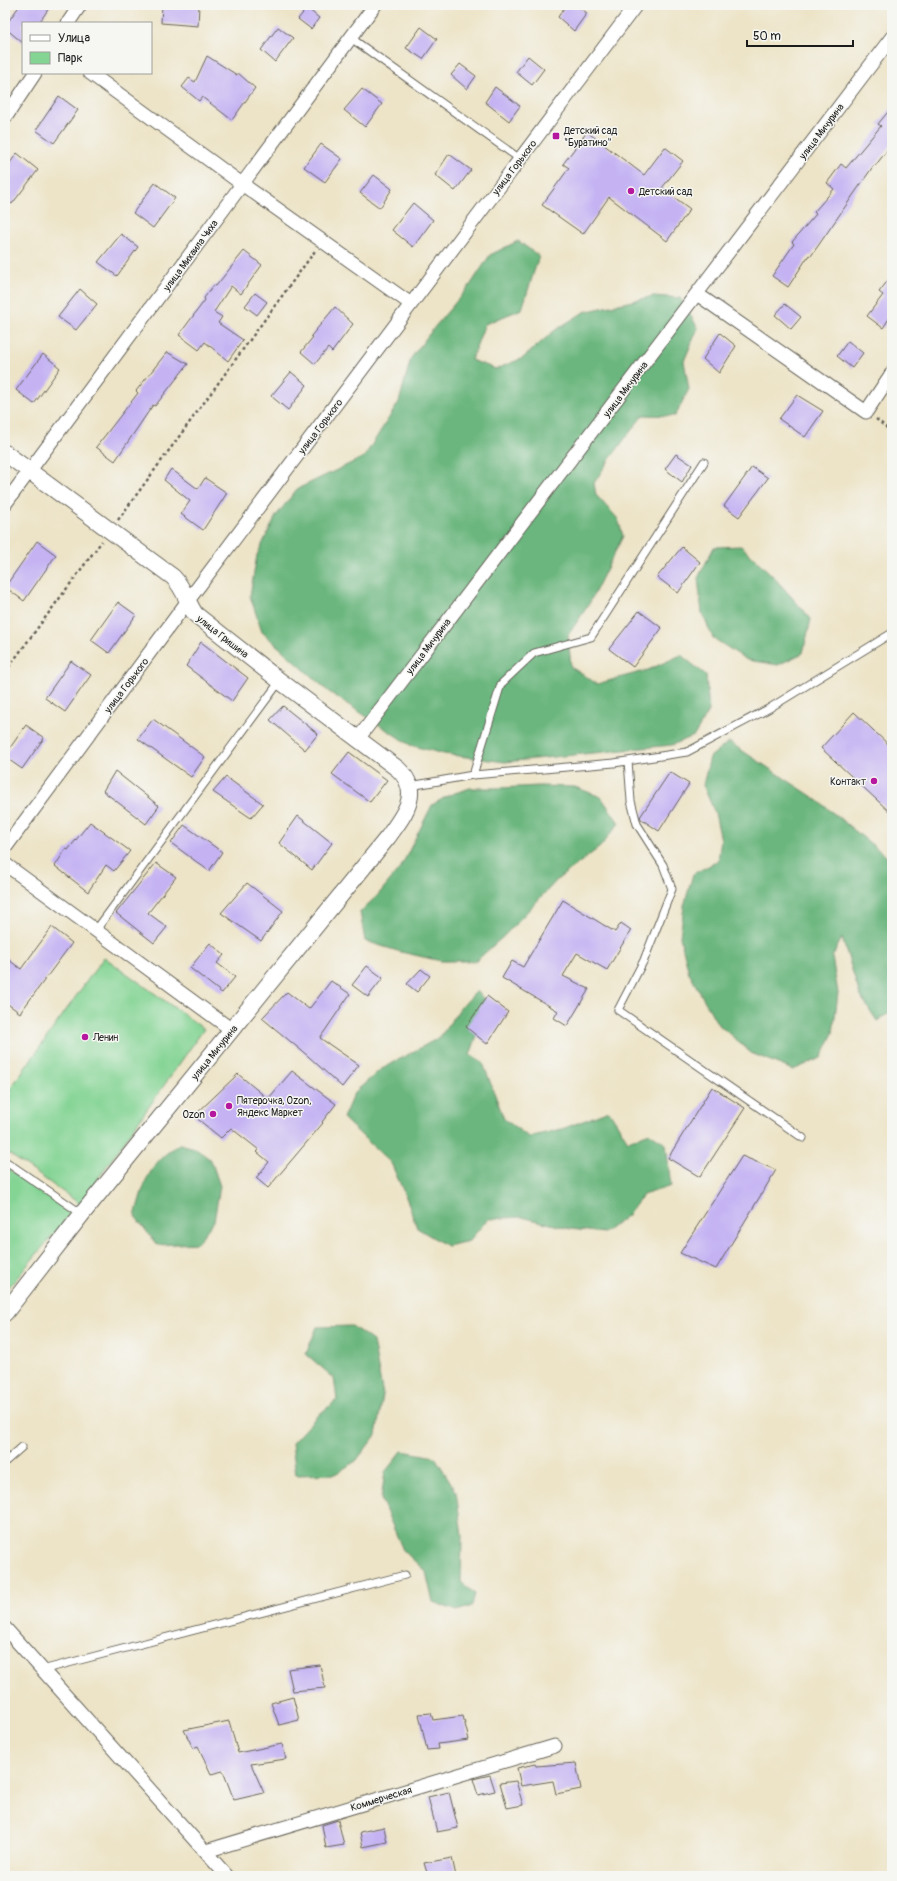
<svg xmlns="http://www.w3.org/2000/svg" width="897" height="1881" font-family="Pangolin,sans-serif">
<rect width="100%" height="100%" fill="#f6f6f2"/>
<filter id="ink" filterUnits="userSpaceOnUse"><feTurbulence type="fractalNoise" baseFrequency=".025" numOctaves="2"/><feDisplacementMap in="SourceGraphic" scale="8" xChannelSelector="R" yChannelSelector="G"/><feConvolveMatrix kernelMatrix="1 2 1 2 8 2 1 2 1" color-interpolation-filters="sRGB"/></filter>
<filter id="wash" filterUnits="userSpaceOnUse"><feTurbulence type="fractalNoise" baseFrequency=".012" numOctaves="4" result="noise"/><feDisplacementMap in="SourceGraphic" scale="16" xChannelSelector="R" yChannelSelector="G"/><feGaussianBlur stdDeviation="0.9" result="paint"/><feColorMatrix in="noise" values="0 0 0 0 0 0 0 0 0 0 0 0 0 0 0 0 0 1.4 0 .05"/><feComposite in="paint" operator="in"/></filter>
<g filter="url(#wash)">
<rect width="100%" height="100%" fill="#ede4c8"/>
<path fill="#84d494" stroke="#507858" d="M 104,957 L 204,1029 L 80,1204 L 5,1151 L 5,1096 Z
M 5,1167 L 72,1212 L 5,1292 Z"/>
<path fill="#6bb67e" stroke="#44694d" d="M 518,241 L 539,256 L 522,309 L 485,324 L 471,360 L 496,369 L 523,358 L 554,331 L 584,312 L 654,296 L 680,298 L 698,328 L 684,361 L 689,389 L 675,416 L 643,415 L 609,460 L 594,483 L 596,495 L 618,519 L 623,536 L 589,604 L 568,635 L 571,667 L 597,684 L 648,670 L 681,655 L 706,675 L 709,711 L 694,736 L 672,745 L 505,762 L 444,754 L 410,745 L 329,692 L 262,632 L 250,596 L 257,555 L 276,516 L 297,489 L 364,457 L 399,402 L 411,358 L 433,329 L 471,284 L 490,255 Z
M 741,546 L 771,574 L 811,619 L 803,653 L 778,665 L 747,660 L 713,638 L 702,613 L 698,578 L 714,547 Z
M 729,742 L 816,799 L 892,861 L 892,1011 L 877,1021 L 860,995 L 842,938 L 832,957 L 838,993 L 833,1033 L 821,1058 L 793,1070 L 751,1053 L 717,1023 L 689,973 L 680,937 L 684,906 L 693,874 L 718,861 L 721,840 L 715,813 L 703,785 L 710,757 Z
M 540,786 L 575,787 L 601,797 L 619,823 L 600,847 L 558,879 L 505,935 L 476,961 L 441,961 L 401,952 L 365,941 L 360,912 L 378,895 L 401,867 L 432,805 L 449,795 L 470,788 L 497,788 Z
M 477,991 L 491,1008 L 480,1027 L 470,1055 L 483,1063 L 504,1119 L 529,1137 L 562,1129 L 609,1111 L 628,1141 L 650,1133 L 666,1144 L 671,1186 L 643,1195 L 628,1215 L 604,1233 L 571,1229 L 522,1217 L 488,1219 L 469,1241 L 447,1246 L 417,1228 L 406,1197 L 391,1163 L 343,1118 L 354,1093 L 380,1070 L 440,1037 L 461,1007 Z
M 180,1144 L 195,1148 L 211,1160 L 220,1186 L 214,1221 L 197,1243 L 157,1245 L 135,1216 C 144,1184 148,1163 180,1144 Z
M 352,1326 L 373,1341 L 383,1395 L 376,1435 L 356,1461 L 335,1474 L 296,1475 L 292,1443 L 317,1416 L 337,1400 L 334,1378 L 306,1354 L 317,1327 Z
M 402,1451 L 435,1457 L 456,1491 L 462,1536 L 461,1582 L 475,1594 L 472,1606 L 457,1611 L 433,1602 L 426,1572 L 403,1550 L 381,1499 L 385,1472 Z"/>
<g id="blocks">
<path fill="#c4b2f3" d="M 20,5 L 51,5 L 39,23 L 23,23 L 23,43 L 5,28 L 5,26 Z
M 162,5 L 199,5 L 198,26 L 161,23 Z
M 566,5 L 576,5 L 587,13 L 574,31 L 558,17 Z
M 307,8 L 319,18 L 311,29 L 298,19 Z
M 278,27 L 293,38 L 275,62 L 261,50 Z
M 421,27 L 437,39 L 423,59 L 406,48 Z
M 207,56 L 237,75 L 238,73 L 255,88 L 232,120 L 202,97 L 199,101 L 182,87 L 189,78 L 195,82 Z
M 528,56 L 544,69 L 532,85 L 516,72 Z
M 460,64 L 476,76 L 467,89 L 451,75 Z
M 495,87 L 520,106 L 509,121 L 485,102 Z
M 362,89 L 382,104 L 365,127 L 344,110 Z
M 59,96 L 78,110 L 54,143 L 36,130 Z
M 892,107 L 892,144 L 875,166 L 874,165 L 811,256 L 809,255 L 788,287 L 772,276 L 794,244 L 792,242 L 816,214 L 814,212 L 834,189 L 827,183 L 841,164 L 846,168 L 881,126 L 878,124 Z
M 587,132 L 644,175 L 665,147 L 683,161 L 662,188 L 690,209 L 667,241 L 609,197 L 583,234 L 542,205 L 569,168 L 563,164 Z
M 321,144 L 342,159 L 325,182 L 304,167 Z
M 17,153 L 38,170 L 12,204 L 5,198 L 5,170 Z
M 449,154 L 471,170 L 455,191 L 435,175 Z
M 374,175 L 392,189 L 380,208 L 360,193 Z
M 155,183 L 175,198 L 153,228 L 133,213 Z
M 413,203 L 433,220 L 413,247 L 392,230 Z
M 121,234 L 138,247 L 117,276 L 98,262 Z
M 244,251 L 262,265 L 241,294 L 231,286 L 214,312 L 222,317 L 218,323 L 243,340 L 228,361 L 205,342 L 199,350 L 179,335 L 205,300 L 204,298 L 214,285 L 216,286 Z
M 892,275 L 892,314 L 883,328 L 867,316 L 883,295 L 879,292 Z
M 80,289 L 97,304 L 76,330 L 58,317 Z
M 255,293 L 267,302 L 257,315 L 245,306 Z
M 785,304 L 801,317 L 791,329 L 775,315 Z
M 335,307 L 353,324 L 332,352 L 328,348 L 315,364 L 301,352 L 313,337 L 311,336 Z
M 720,333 L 736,346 L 719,373 L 703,359 Z
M 848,341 L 863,353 L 852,368 L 837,356 Z
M 167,352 L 188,364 L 155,406 L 153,405 L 115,461 L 96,447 L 138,393 L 136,391 Z
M 43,354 L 60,368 L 34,404 L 16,390 Z
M 291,372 L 307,385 L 288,410 L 271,396 Z
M 797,395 L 823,411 L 805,437 L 779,419 Z
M 676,454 L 692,465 L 682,482 L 665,469 Z
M 752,467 L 768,478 L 739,517 L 724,506 Z
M 171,469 L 198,489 L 205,478 L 227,493 L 203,530 L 181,514 L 190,501 L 164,480 Z
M 37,541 L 56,555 L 24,601 L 5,587 Z
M 682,547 L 700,562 L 678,593 L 657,577 Z
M 118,602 L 136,615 L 109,653 L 91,640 Z
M 639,611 L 662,628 L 633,667 L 609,649 Z
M 201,642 L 248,678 L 232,701 L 186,666 Z
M 71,661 L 91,675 L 65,712 L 45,698 Z
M 283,706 L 318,734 L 305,750 L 270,720 Z
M 854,712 L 892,748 L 892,814 L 821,748 Z
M 153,719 L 205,757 L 191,777 L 138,739 Z
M 26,725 L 44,738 L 22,769 L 5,757 L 5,755 Z
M 349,752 L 387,780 L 370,802 L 332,774 Z
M 115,771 L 159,806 L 146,824 L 103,791 Z
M 670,772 L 689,784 L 659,831 L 641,819 L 640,817 Z
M 226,777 L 263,804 L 251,818 L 213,792 Z
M 298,816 L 332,843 L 312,870 L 279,843 Z
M 90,822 L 130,851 L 114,871 L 106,865 L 88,892 L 55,866 L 66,849 L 68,850 Z
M 184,825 L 222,852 L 209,871 L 171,843 Z
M 156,863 L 176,877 L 148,913 L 167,927 L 154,943 L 116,913 Z
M 247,883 L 283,911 L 261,941 L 221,913 Z
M 563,900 L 615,932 L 621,923 L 631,930 L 607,970 L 577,953 L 563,976 L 589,989 L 567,1026 L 554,1018 L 558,1011 L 502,978 L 512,961 L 523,967 Z
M 52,927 L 72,943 L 20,1013 L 5,1002 L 5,957 L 21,969 Z
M 210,943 L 224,955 L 217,963 L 235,977 L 222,993 L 190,968 Z
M 367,966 L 383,978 L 368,997 L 352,985 Z
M 421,969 L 430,976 L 417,992 L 407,984 Z
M 331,981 L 350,994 L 320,1038 L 359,1065 L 342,1087 L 308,1056 L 262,1018 L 287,992 L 309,1009 Z
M 487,996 L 508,1012 L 487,1044 L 466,1027 Z
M 292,1071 L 336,1104 L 322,1122 L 323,1123 L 268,1188 L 256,1178 L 269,1162 L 257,1152 L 259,1150 L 231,1128 L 221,1138 L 194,1116 L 238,1074 L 268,1099 Z
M 712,1087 L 745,1108 L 700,1177 L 668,1158 Z
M 742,1156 L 776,1170 L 716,1269 L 680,1253 Z
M 320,1665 L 325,1688 L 293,1691 L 288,1669 Z
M 293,1697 L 299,1720 L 279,1725 L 271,1703 Z
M 431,1713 L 433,1720 L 463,1716 L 469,1740 L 438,1744 L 439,1749 L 427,1750 L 419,1714 Z
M 229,1721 L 238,1753 L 282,1744 L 286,1759 L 251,1764 L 264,1793 L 234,1800 L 223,1771 L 211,1774 L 198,1746 L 193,1748 L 184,1730 Z
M 576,1763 L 581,1789 L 556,1794 L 553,1781 L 521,1786 L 517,1768 L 535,1764 L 536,1766 Z
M 490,1775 L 495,1791 L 478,1795 L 473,1779 Z
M 516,1781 L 523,1805 L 507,1808 L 500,1783 Z
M 449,1792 L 458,1828 L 437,1832 L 428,1797 Z
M 338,1820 L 344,1845 L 326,1848 L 322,1825 Z
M 384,1827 L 387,1842 L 363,1847 L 360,1832 Z
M 452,1858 L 456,1876 L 428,1876 L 424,1863 Z"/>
</g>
</g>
<g filter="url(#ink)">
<use href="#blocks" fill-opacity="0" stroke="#656258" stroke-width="1"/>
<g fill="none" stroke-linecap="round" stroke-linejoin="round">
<g stroke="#656258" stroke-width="9">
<path id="service" d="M 351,38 L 520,159
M 628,761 L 631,801 L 637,824 L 663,865 L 672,889 L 644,960 L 618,1010 L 803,1138
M 473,775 L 501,684 L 534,653 L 591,637 L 704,462
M 410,786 L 473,775 L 614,763 L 687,752 L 768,709 L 892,633
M 96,930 L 280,681
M 5,1161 L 82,1214
M 5,1462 L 22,1447
M 42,1670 L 405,1575"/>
</g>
<g stroke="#656258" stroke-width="15">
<path id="minor" d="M 68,23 L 80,5
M 90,73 L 242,184 L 411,304
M 5,118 L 35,73
M 697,294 L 866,412 L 892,373
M 5,504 L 375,5
M 357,740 L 892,37
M 5,848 L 187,602 L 636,5
M 5,864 L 232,1030
M 5,1628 L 227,1876
M 206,1851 L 555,1746"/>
</g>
<g stroke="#656258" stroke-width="18">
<path id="tertiary" d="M 5,453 L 173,577 C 184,588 187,602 195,614 L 280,681 L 398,769 C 423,792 404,815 388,837 L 82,1214 L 5,1313"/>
</g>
<path stroke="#656258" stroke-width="2.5" stroke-dasharray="3 3" stroke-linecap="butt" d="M 876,419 L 892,432
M 118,520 L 315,251
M 5,672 L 102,541"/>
<use href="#service" stroke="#fff" stroke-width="7"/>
<use href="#minor" stroke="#fff" stroke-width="13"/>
<use href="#tertiary" stroke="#fff" stroke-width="16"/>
</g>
</g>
<g fill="#b5179e" stroke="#f6f6f2" stroke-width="1.5">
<rect x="552" y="132" width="8" height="8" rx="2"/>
<circle cx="631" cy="191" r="4"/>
<circle cx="874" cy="781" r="4"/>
<circle cx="85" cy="1037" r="4"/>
<circle cx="229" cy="1106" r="4"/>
<circle cx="213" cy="1114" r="4"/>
</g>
<g text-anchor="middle" stroke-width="3" stroke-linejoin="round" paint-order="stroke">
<g font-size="10" fill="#1c1c1c" stroke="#f6f6f2" text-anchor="start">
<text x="564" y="134">Детский сад<tspan x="564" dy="12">"Буратино"</tspan></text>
<text x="639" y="195">Детский сад</text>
<text x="866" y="785" text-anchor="end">Контакт</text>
<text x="93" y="1041">Ленин</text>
<text x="237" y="1104">Пятерочка, Ozon,<tspan x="237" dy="12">Яндекс Маркет</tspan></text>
<text x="205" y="1118" text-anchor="end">Ozon</text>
</g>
<g font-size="10" fill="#1c1c1c" stroke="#f6f6f2">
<text transform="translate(821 131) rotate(-53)" y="4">улица Мичурина</text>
<text transform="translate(514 167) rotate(-53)" y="4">улица Горького</text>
<text transform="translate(190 255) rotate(-54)" y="4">улица Михаила Чиха</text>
<text transform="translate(625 389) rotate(-53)" y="4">улица Мичурина</text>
<text transform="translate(320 426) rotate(-53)" y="4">улица Горького</text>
<text transform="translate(223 636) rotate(38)" y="4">улица Гришина</text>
<text transform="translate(428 646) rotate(-53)" y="4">улица Мичурина</text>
<text transform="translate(126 685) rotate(-53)" y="4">улица Горького</text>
<text transform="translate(214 1052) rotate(-51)" y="4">улица Мичурина</text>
<text transform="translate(381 1798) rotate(-17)" y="4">Коммерческая</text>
</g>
</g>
<rect width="897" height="1881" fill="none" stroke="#f6f6f2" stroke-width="20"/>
<rect x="22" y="22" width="130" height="52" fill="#f6f6f2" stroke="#9f9f9c"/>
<rect x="30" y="35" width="20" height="6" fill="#ffffff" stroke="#9f9f9c"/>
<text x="58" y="42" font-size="12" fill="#1c1c1c">Улица</text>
<rect x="30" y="52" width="20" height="12" fill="#84d494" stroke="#9f9f9c"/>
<text x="58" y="62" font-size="12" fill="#1c1c1c">Парк</text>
<path d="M747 40v6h106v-6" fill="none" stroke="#1c1c1c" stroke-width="2"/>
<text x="753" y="40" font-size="12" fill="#1c1c1c" stroke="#f6f6f2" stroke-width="3" paint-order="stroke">50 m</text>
</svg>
